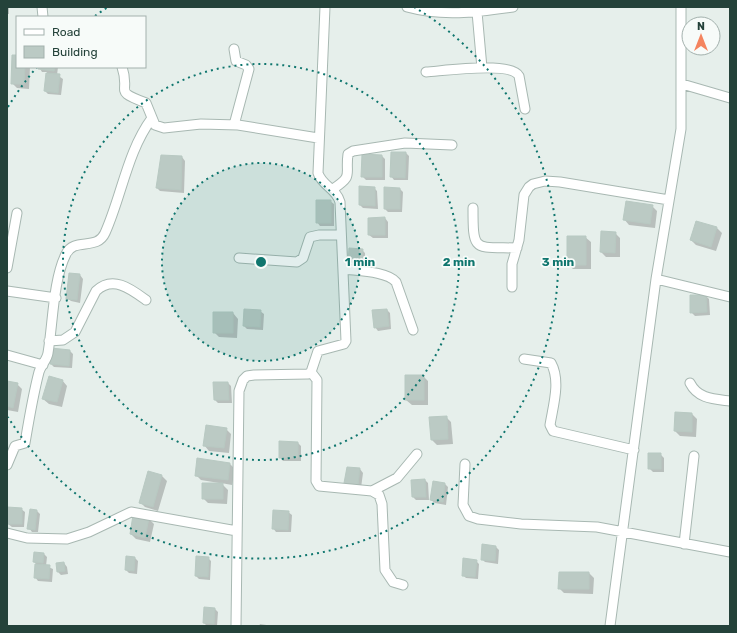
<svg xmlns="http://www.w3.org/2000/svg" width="737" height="633" font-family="Rubik,sans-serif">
<rect width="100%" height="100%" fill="#e6efeb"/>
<path fill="#0003" d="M 7,7 L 9,8 L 9,14 L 7,14 Z
M 17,56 L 17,67 L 30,67 L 29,89 L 17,88 L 12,83 Z
M 39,67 L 58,67 L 57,75 L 63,79 L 61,95 L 48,94 L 45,91 L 47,72 L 42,72 Z
M 392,153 L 406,153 L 409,156 L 408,180 L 394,180 L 391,176 Z
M 382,156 L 385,159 L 385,180 L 366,180 L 362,176 Z
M 182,157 L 185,161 L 184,193 L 160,191 L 157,188 Z
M 374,188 L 377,191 L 378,209 L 363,208 L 360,205 Z
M 385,188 L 400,189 L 403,192 L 402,212 L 388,212 L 385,209 Z
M 330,201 L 334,204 L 334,226 L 320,226 L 317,222 Z
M 652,206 L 657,211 L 655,228 L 629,225 L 624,219 Z
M 385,218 L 388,222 L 388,238 L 373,238 L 369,235 Z
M 717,228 L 722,233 L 716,251 L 696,245 L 691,240 Z
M 615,233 L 620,238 L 620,257 L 606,257 L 601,252 Z
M 585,237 L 591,242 L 591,269 L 573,269 L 568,264 Z
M 362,250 L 365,253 L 365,265 L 353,264 L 350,261 Z
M 70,274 L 80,275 L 83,279 L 80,303 L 71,301 L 67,298 Z
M 706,296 L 709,299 L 710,315 L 695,316 L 691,312 Z
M 387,310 L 390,313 L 391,329 L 378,331 L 375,327 Z
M 260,311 L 264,314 L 263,330 L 247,329 L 244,326 Z
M 214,313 L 233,313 L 238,319 L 237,338 L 219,337 L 214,332 Z
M 70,351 L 73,354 L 72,368 L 54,367 L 51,364 Z
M 423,376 L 428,381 L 428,405 L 412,405 L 406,400 Z
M 62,380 L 67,386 L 62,407 L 49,404 L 43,399 Z
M 7,382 L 17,384 L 22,389 L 18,412 L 7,410 Z
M 228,383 L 231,386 L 232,403 L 218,403 L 215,400 Z
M 676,413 L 692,414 L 697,419 L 696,437 L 680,436 L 675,431 Z
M 446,417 L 451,422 L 453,444 L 437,445 L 432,440 Z
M 226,429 L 231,434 L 229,453 L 209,451 L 204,445 Z
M 298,443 L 301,446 L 301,461 L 283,461 L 280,457 Z
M 660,454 L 664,458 L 664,472 L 653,472 L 649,468 Z
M 230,464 L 235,469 L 232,485 L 221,483 L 228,490 L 227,504 L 208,503 L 203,498 L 219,483 L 201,480 L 196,475 Z
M 347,468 L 360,469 L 363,473 L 361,488 L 349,486 L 345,483 Z
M 149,472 L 162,476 L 167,481 L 158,511 L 145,507 L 140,502 Z
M 425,480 L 428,483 L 429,500 L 416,500 L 413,497 Z
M 445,484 L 448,487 L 446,505 L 435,503 L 431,500 Z
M 21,509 L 25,512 L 24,527 L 12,527 L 8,524 Z
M 37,511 L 40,514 L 38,532 L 32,532 L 29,528 Z
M 288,512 L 292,515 L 291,532 L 276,532 L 273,528 Z
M 149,519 L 154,524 L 150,542 L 136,539 L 131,534 Z
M 496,547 L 499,550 L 498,564 L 485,562 L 482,559 Z
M 44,554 L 47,557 L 46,566 L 53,569 L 52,582 L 38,581 L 35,577 L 36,564 L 34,562 Z
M 135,558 L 138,561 L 137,574 L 129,573 L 126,570 Z
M 208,558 L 211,561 L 210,580 L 199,579 L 196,576 Z
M 476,561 L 479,564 L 478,579 L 466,578 L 463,575 Z
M 64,563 L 67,567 L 68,574 L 61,575 L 58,572 Z
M 589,573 L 594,578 L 593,594 L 564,593 L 559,588 Z
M 215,609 L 218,612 L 217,626 L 207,626 L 204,623 Z
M 260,624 L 273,626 L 259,626 Z"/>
<path fill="#bbcac4" stroke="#b8c9c2" d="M 12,55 L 17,55 L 17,67 L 25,67 L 24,84 L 11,84 Z
M 38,67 L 55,67 L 54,71 L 38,69 Z
M 46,73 L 60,74 L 58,93 L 44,91 Z
M 391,152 L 406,152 L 405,178 L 390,177 Z
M 362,154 L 382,155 L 382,177 L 361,177 Z
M 161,155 L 182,156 L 181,190 L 156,188 Z
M 359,186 L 375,187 L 375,206 L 359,205 Z
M 384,187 L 400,188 L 400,209 L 384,209 Z
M 316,200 L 331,200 L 331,223 L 316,223 Z
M 626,201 L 653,205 L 650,224 L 623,220 Z
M 385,217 L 385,235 L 368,235 L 368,218 Z
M 696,221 L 717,227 L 711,247 L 690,240 Z
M 601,231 L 616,232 L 615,253 L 600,252 Z
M 567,236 L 586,236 L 586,265 L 567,265 Z
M 349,248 L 363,249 L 362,262 L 348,261 Z
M 69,273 L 80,274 L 77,300 L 66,299 Z
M 690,295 L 706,295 L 707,312 L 690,313 Z
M 244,309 L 261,310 L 260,327 L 243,326 Z
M 387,309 L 389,326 L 374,328 L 372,310 Z
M 213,312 L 233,312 L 233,333 L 213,333 Z
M 51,348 L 70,350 L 69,366 L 50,364 Z
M 405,375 L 424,375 L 424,400 L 405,400 Z
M 49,376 L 63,380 L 57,402 L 42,399 Z
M 7,381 L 18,383 L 13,408 L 7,406 Z
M 213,382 L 228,382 L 229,400 L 214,400 Z
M 675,412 L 692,413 L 692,432 L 674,431 Z
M 447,416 L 448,439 L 431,440 L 429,417 Z
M 206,425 L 227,428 L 224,448 L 203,446 Z
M 279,441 L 298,442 L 298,458 L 279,458 Z
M 648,453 L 661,453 L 661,469 L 648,469 Z
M 197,458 L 230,463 L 228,480 L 195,476 Z
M 347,467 L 360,468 L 358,485 L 344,483 Z
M 148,471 L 162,475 L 153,507 L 139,503 Z
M 425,479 L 426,497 L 412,497 L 411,480 Z
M 433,481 L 445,483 L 443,502 L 430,500 Z
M 202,483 L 223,483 L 223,499 L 202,499 Z
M 7,507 L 22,508 L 22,524 L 7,524 Z
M 30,509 L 37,510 L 35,530 L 27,529 Z
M 273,510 L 289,511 L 288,530 L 272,529 Z
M 133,515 L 149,518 L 145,538 L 130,534 Z
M 482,544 L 496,546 L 495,561 L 481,560 Z
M 34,552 L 44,553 L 43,563 L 33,562 Z
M 126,556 L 135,557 L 134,571 L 125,570 Z
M 196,556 L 209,557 L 208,577 L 195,576 Z
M 463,558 L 477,560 L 475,577 L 462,576 Z
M 64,562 L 65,571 L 57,572 L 56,563 Z
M 35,564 L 50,565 L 49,579 L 34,578 Z
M 559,572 L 589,572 L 589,589 L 558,589 Z
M 204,607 L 215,608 L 214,624 L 203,623 Z"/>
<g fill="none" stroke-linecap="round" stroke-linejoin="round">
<g stroke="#a8b8b2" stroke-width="11">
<path id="minor" d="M 42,7 L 43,17
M 407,7 C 443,17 477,12 513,7
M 477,12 L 482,68
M 122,67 C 131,94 112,90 146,103 L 155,125 L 164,128 L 201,124 L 238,125 L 318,138
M 426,72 C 443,71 511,61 519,76 L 525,109
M 682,84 L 730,98
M 234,125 L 249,69 L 246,65 L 236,61 L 234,49
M 333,189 C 354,175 345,176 348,154 L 353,151 L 405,143 L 452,145
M 473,208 C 473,253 474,247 517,248
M 239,258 L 297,262 L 303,258 L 310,237 L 319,235 L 341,235
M 7,268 L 17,213
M 343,269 C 357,271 387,271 396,282 L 413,330
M 656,279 L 730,297
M 512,287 L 512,264 L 519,240 L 524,195 L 529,187 L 533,184 L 545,181 L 560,182 L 669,200
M 7,291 L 56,298
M 49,341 L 63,340 L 75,332 L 96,291 C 113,275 131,289 146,300
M 7,355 L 43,365
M 524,359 L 551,363 C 561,381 553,406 550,425 L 553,431 L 634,450
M 311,372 L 317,380 L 316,481 L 319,486 L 372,491 L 397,478 L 417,454
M 690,383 C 698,399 714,399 730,401
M 465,464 L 463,505 L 469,516 L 478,519 L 521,524 L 597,527 L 730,552
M 7,465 L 15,446 L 25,443 C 29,419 33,395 39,372 C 41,365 47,360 48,353 C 53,323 53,280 66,254 C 74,237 97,251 105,233 C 122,195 127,152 152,118
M 372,491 L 379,495 L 382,504 L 385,570 L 393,582 L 403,585
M 7,533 L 27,538 L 67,539 L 89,532 L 131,512 L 237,531
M 684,544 L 694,456
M 236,626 L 239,391 L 243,380 L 247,376 L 254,375 L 308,374 L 311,372 L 318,351 L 344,344 L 346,341 L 340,202 C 336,188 322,186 318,173 L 325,7
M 610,626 L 656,279 L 681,129 L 681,7"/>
</g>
<use href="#minor" stroke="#fff" stroke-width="9"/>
</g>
<circle cx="261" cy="262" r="99" fill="#0f766e" fill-opacity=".12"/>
<g fill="none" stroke="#0f766e" stroke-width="2" stroke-dasharray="2 4">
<circle cx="261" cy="262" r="99"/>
<circle cx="261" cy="262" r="198"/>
<path d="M8 107A297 297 0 0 1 37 67M95 16A297 297 0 0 1 108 7M414 7A297 297 0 1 1 8 417"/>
</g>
<circle cx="261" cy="262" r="6" fill="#0f766e" stroke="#f7fbf9" stroke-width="2"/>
<g font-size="12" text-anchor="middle" font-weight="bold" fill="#0f766e" stroke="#f7fbf9" stroke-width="3.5" stroke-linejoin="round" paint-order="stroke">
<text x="360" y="266">1 min</text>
<text x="459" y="266">2 min</text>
<text x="558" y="266">3 min</text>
</g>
<rect width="737" height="633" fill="none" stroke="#24423a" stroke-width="16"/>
<rect x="16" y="16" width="130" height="52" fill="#f7fbf9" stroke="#a3b1ad"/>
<rect x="24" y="29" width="20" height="6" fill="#ffffff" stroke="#a3b1ad"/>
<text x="52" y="36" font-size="12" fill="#24423a">Road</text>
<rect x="24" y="46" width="20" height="12" fill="#bbcac4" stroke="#a3b1ad"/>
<text x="52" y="56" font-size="12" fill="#24423a">Building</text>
<g transform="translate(701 36)"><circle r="19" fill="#f7fbf9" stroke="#a3b1ad"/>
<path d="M0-3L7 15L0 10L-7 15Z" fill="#f4845f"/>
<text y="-6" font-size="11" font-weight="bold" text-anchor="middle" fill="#24423a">N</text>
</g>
</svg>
